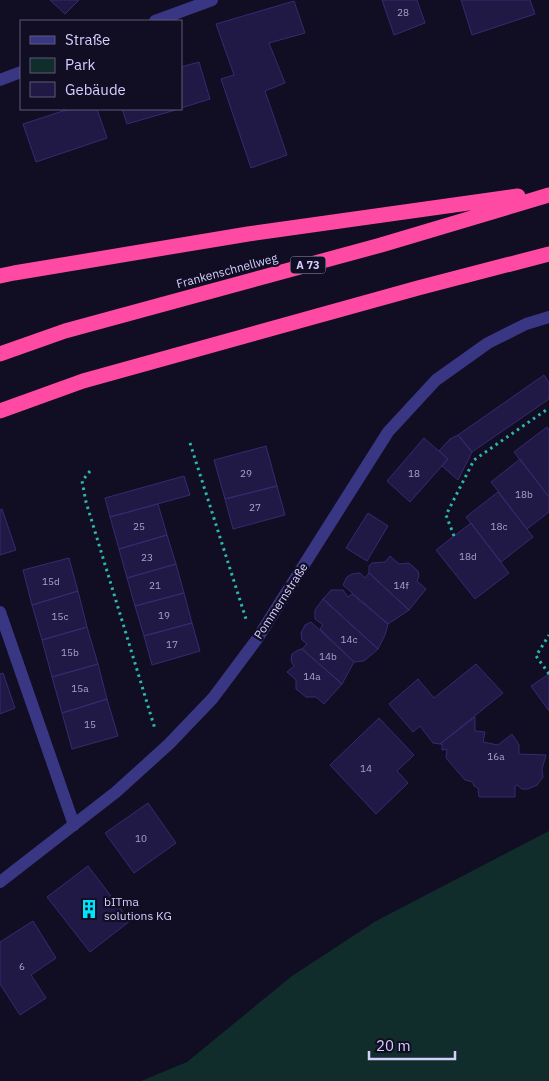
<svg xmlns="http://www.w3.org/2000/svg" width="549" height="1081" font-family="'IBM Plex Sans',sans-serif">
<rect width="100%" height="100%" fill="#110d23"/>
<path fill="#102d2c" d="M 549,831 L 549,1081 L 141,1081 L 187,1062 L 292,976 L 376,921 Z"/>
<path fill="#211945" stroke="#372a71" d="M 50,0 L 79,0 L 65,14 Z
M 382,0 L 417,0 L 425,23 L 394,35 Z
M 461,0 L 530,0 L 535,14 L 472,35 Z
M 294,1 L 305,33 L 269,43 L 285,83 L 265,91 L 287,155 L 251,168 L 221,79 L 234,75 L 216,24 Z
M 199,62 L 210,99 L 181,108 L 181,67 Z
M 69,109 L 97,109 L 107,138 L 36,162 L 23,124 Z
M 122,109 L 179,109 L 127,124 Z
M 544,375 L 549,383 L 549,399 L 472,452 L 458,435 Z
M 547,427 L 549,430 L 549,497 L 514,452 Z
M 458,435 L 472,452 L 458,480 L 442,466 L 448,459 L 439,451 L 450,439 Z
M 424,438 L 448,459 L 410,502 L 387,481 Z
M 266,446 L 277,486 L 225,499 L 214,460 Z
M 520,459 L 549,497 L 549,512 L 527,529 L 491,482 Z
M 184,476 L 190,495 L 110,517 L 105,498 Z
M 277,486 L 285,515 L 233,529 L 225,499 Z
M 498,492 L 533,537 L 501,562 L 466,517 Z
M 158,504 L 167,535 L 119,549 L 110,517 Z
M 2,509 L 16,550 L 0,555 L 0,510 Z
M 368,513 L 388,526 L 367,561 L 346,548 Z
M 471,523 L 509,573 L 475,599 L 436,550 Z
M 167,535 L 176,564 L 127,578 L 119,549 Z
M 390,556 L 399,564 L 409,563 L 418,571 L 419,576 L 417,581 L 426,589 L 409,610 L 369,573 L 369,566 L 372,563 L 385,562 Z
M 69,558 L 78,591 L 32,605 L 23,570 Z
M 176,564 L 184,593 L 135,606 L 127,578 Z
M 360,573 L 365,578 L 369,573 L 409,610 L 388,624 L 343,585 L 347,577 L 352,574 Z
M 331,590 L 343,590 L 348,597 L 352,594 L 388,624 L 385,635 L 378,649 L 323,599 Z
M 78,591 L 87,627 L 42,640 L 32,605 Z
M 184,593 L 192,623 L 144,636 L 135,606 Z
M 323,599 L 378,649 L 364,661 L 354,662 L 320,629 L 323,625 L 315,619 L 315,610 Z
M 311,622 L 354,662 L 342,684 L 302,649 L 307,644 L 302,640 L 301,633 L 305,625 Z
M 192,623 L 200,651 L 152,665 L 144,636 Z
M 87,627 L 98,664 L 52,677 L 42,640 Z
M 302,649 L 342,684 L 324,704 L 316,697 L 306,697 L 296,689 L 296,680 L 287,672 L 294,666 L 291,661 L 292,654 L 298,650 Z
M 98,664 L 107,699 L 62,713 L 52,677 Z
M 476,664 L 503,693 L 440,744 L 433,743 L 420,726 L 413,732 L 389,704 L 418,679 L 434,698 Z
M 3,673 L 15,708 L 0,714 L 0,674 Z
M 549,674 L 549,711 L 531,686 Z
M 107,699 L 118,736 L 72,749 L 62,713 Z
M 475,717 L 475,731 L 485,732 L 483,742 L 498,745 L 512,734 L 519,745 L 519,754 L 546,755 L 542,769 L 543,777 L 537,785 L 528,789 L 522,789 L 517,785 L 515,786 L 515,797 L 479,797 L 478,788 L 474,786 L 473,782 L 465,780 L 446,758 L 447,749 L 442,750 L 442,744 L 440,744 Z
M 379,718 L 414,755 L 397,771 L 408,783 L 376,814 L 330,765 Z
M 148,803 L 176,843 L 134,873 L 105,833 Z
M 88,866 L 130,921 L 90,952 L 47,897 Z
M 33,921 L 56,958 L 31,975 L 46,998 L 20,1015 L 0,984 L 0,942 Z"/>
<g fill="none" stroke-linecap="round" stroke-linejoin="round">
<path stroke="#2bb7ad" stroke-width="3" stroke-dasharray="2.5 4" stroke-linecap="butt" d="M 190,443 L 246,619
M 90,471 L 82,481 L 86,502 L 155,729
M 454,536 L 446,515 L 474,460 L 549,408
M 549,674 L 536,656 L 549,635"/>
<path stroke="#393783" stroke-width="12" d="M 0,612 L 74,825"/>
<path stroke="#393783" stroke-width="12" d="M 155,21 L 212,0
M 0,80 L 21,72
M 0,882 L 116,792 L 169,744 L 213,698 L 257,639 L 388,432 L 436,380 L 488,343 L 526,324 L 549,317"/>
<path stroke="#ff4aa3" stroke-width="15" d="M 0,276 L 14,273 L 248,234 L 518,196
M 0,354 L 65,331 L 381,245 L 549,195
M 0,411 L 83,381 L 418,288 L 549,254"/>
</g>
<defs>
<g id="building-bare" transform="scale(1.5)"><path d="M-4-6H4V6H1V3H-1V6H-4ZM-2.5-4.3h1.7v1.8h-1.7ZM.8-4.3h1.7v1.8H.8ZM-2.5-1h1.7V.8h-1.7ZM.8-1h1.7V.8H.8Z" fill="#00e4fa" stroke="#110d23" stroke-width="2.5" paint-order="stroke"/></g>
</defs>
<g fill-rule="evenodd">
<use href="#building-bare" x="89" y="909"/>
</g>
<g text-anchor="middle" stroke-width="4.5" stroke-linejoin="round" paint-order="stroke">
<g font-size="10" fill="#a7a2d0">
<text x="403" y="16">28</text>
<text x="246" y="477">29</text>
<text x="414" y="477">18</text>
<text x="524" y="498">18b</text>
<text x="255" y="511">27</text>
<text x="139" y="530">25</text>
<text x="499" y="530">18c</text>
<text x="468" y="560">18d</text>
<text x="147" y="561">23</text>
<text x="51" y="585">15d</text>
<text x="155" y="589">21</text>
<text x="401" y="589">14f</text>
<text x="164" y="619">19</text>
<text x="60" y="620">15c</text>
<text x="349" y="643">14c</text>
<text x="172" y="648">17</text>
<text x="70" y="656">15b</text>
<text x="328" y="660">14b</text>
<text x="312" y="680">14a</text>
<text x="80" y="692">15a</text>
<text x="90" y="728">15</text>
<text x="496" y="760">16a</text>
<text x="366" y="772">14</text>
<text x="141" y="842">10</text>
<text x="22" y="970">6</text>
</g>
<rect fill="#110d23" stroke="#9a95bd" stroke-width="1" x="290.5" y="256.5" width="35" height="17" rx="4"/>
<g font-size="11" font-weight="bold" fill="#d4cfff">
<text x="308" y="269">A 73</text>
</g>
<g font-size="12" fill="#d4cfff" stroke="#110d23">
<text transform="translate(227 271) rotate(-15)" y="4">Frankenschnellweg</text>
<text transform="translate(281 601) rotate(-57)" y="4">Pommernstraße</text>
</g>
<g font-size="12" fill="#d4cfff" stroke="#110d23" text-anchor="start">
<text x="104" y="906">bITma<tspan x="104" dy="14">solutions KG</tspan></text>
</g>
</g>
<rect x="20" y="20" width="162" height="90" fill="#110d23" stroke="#5f5b7b"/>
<rect x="30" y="36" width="25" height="8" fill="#393783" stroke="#5f5b7b"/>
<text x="65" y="45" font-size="15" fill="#d4cfff">Straße</text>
<rect x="30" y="58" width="25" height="15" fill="#102d2c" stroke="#5f5b7b"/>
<text x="65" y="70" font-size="15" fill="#d4cfff">Park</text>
<rect x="30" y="82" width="25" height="15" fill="#211945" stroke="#5f5b7b"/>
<text x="65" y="95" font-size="15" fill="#d4cfff">Gebäude</text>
<path d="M369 1051v8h86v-8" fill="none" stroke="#d4cfff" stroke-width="2.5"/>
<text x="376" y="1051" font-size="15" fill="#d4cfff" stroke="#110d23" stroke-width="4" paint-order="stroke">20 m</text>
</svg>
